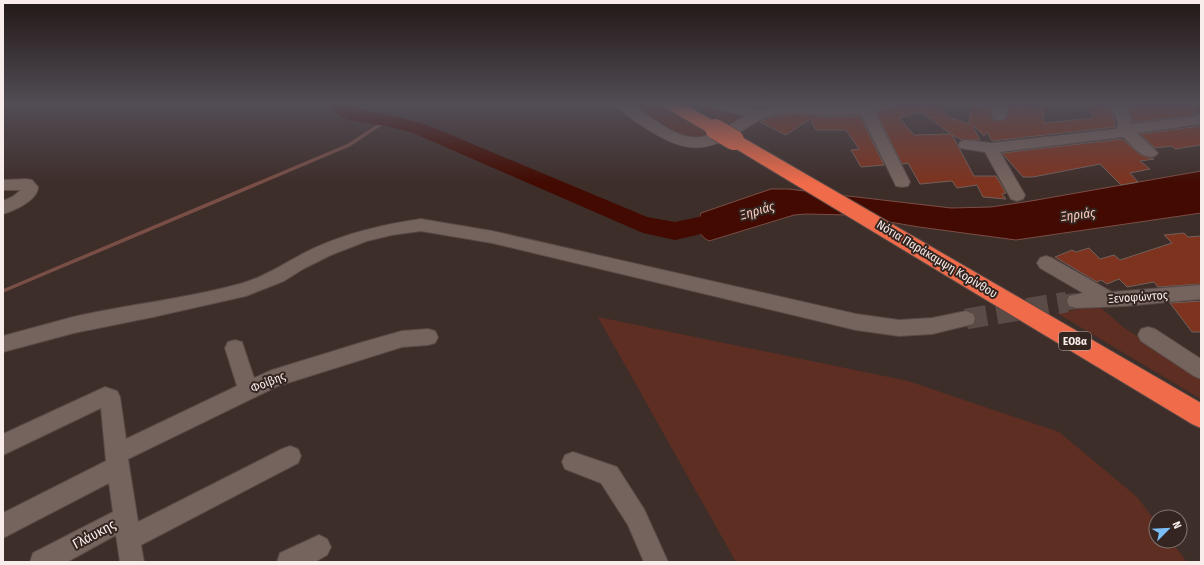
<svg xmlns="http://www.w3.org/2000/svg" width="1204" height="565" font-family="'Fira Sans Condensed',sans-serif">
<rect width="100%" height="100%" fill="#3e2e2a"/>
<path fill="#5e2e22" d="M 631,104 L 666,104 L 716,135 L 691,139 L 680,135 Z
M 693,104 L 708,104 L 742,119 L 731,125 Z
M 1099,306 L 1123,327 L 1201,377 L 1201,399 L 1057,313 Z
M 598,317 L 908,381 L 1059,432 L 1137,497 L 1156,522 L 1156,541 L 1171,541 L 1187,562 L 736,562 Z"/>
<path fill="#420a00" stroke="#794e46" d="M 1201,171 L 1201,213 L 1016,240 L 919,227 L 848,215 L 807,214 L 794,215 L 709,241 C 696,234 698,226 701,213 L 771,189 L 788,189 L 951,208 L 991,207 L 1031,201 Z"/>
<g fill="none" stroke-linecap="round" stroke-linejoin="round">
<path stroke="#794e46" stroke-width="3.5" d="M 3,291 L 349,145 L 387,120"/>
<path fill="#420a00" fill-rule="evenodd" d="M 327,104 L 350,104 L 358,110 L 387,114 L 427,125 L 647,217 L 675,222 L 731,210 L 739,212 L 742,218 L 739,224 L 697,235 L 675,240 L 643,233 L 413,133 C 404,131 395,128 386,126 C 365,122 341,124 327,104 Z"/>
</g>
<path fill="#7e331f" stroke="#71605b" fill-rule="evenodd" d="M 897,104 L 936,104 L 937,107 L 949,117 L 969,124 L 971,104 L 991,106 L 991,117 L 994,120 L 999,121 L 1004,120 L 1007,117 L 1008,104 L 1031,104 L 1043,107 L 1044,123 L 1093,118 L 1088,104 L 1110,104 L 1116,127 L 992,141 L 987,132 L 984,136 L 974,126 L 973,127 L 980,140 L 962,140 L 952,135 L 974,176 L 996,176 L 1006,193 L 1002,194 L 1006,199 L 983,197 L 977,185 L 957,188 L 952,181 L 920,184 L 908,163 L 902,164 L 876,112 L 894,108 ZM 921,112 L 951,134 L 914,135 L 899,118 Z
M 1127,104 L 1192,104 L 1196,113 L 1191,116 L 1133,122 Z
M 796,114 L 829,117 L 860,116 L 884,165 L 861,167 L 851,150 L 859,149 L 846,130 L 816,130 L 810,119 L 786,135 L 760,122 L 774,116 Z
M 1201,126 L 1201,145 L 1175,149 L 1172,146 L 1155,148 L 1140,134 Z
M 1122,139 L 1141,155 L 1154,159 L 1140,161 L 1150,169 L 1130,173 L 1138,182 L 1121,185 L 1100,164 L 1033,177 L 1023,177 L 1002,153 Z
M 1184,233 L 1188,237 L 1201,236 L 1201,284 L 1158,287 L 1154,282 L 1127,287 L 1119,279 L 1107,284 L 1101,280 L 1097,282 L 1055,257 L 1072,250 L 1076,252 L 1089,248 L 1100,259 L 1114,255 L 1120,260 L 1172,243 L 1164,235 Z
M 1201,301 L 1201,332 L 1192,332 L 1170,303 Z"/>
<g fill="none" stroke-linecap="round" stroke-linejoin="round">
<path stroke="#5a4b47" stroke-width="16" stroke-dasharray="16 8" stroke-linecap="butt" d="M 1061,303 L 1076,301"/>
<path stroke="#5a4b47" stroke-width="21" stroke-dasharray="21 10" stroke-linecap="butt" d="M 966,319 L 1067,302"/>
<g stroke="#584a47" stroke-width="2">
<path id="minor" d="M 616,104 C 635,104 634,106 649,116 C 692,147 702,142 745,116 L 708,107 L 706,104 L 729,104 L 759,110 L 780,105 L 826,107 L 896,104 L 894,107 L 874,111 L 910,182 L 908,186 L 902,187 L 896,186 L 861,114 C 849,114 837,116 824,115 C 810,115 793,111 779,114 C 765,116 755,123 743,130 C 708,152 688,154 652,132 C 642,126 623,114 616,104 Z
M 993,104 L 1007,104 L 1006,116 L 1004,119 L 999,120 L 994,119 L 992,116 Z
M 1111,104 L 1125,104 L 1132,124 L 1191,117 L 1201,113 L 1201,124 L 1137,133 L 1158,153 L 1155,156 C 1142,160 1132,145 1123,137 L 1000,152 L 1025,195 L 1023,199 L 1017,201 L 1011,199 L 985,152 L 960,148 L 958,145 L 960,142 L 965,140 L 991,143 L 1116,129 L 1118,128 L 1118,123 Z
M 26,179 L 32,180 L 38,187 C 38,200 14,211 3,214 L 3,201 L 12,197 L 21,190 L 3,190 L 3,180 Z
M 421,219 L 492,231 L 856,314 L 899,320 L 932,318 L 966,311 L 973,314 L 975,319 L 973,324 L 932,334 L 899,336 L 856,330 L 492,243 L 421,231 L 392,235 L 367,241 L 331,255 L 303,269 L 284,281 L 246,296 L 153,317 L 74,333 L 3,352 L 3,336 C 26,330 50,323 73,317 C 129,304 187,299 243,283 C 270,275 293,257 319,246 C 351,232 386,224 421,219 Z
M 1046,256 L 1052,258 L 1112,292 L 1201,285 L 1201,299 L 1125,306 L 1076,308 L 1069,306 L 1067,301 L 1069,296 L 1083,293 L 1040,268 L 1037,263 L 1040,258 Z
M 1148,327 L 1155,329 L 1201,359 L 1201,379 L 1194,376 L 1141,341 L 1138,335 L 1141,329 Z
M 428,329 L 435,331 L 438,337 L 435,343 L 428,345 L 402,347 L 278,386 L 128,459 L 138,522 L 282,449 L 290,446 L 298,449 L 301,456 L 298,463 L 141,545 L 144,562 L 120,562 L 116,535 L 67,562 L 30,562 L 33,553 L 113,512 L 109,483 L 3,538 L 3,513 L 106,461 L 101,408 L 3,455 L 3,434 L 105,387 L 117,391 L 120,397 L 126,439 L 237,386 L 225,348 L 228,342 L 235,340 L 242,342 L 254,378 L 272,370 L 363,342 L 402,331 Z
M 573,452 L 617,467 L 644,509 L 668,562 L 644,562 L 628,525 L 601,483 L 565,469 L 562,462 L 565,455 Z
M 319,535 L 327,539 L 331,547 L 327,555 L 315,562 L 277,562 L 280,553 Z"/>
</g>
<g stroke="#584a47" stroke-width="2">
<path id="highway" d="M 663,104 L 684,104 L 721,125 L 724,129 L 721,133 L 715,135 L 709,133 L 666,108 Z
M 734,134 L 740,136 L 1201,403 L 1201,428 L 1192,424 L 728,144 L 725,140 L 728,136 Z"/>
</g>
<use href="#minor" fill="#75635e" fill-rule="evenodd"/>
<use href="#highway" fill="#ef6b4a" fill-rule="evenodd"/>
<g stroke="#584a47" stroke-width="22" stroke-linecap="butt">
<path id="highway-bridge" d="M 715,129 L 734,140"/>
</g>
<use href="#highway-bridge" stroke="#ef6b4a" stroke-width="20"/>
</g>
<linearGradient id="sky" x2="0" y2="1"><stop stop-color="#221917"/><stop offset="0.57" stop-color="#524c55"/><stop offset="1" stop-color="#524c55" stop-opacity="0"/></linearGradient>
<rect width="1204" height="183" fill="url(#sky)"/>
<g text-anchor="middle" stroke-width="4" stroke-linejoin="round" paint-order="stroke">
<rect fill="#342520" stroke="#bdb1ad" stroke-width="1" x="1059" y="332" width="32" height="18" rx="3"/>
<g font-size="11" font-weight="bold" fill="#f8edea">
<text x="1075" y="345">ΕΟ8α</text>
</g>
<g font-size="12" fill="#f8edea" stroke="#342520">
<text transform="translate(937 259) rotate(31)" y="4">Νότια Παράκαμψη Κορίνθου</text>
<text transform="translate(1138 297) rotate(-4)" y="4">Ξενοφώντος</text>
<text transform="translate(268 382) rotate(-22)" y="4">Φοίβης</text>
</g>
<g font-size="13" font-style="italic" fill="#fbccbf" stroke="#342520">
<text transform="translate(757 210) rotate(-16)" y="5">Ξηριάς</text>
<text transform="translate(1078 214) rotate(-7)" y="5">Ξηριάς</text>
</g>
<g font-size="14" fill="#f8edea" stroke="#342520">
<text transform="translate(94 534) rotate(-28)" y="5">Γλάυκης</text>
</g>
</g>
<rect width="1204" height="565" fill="none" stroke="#f8edea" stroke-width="8"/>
<g transform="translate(1168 529) rotate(66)"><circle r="19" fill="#342520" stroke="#827571"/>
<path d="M0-3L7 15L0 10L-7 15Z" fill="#7abef8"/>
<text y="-6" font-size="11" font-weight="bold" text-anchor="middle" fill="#f8edea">N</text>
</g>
</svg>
